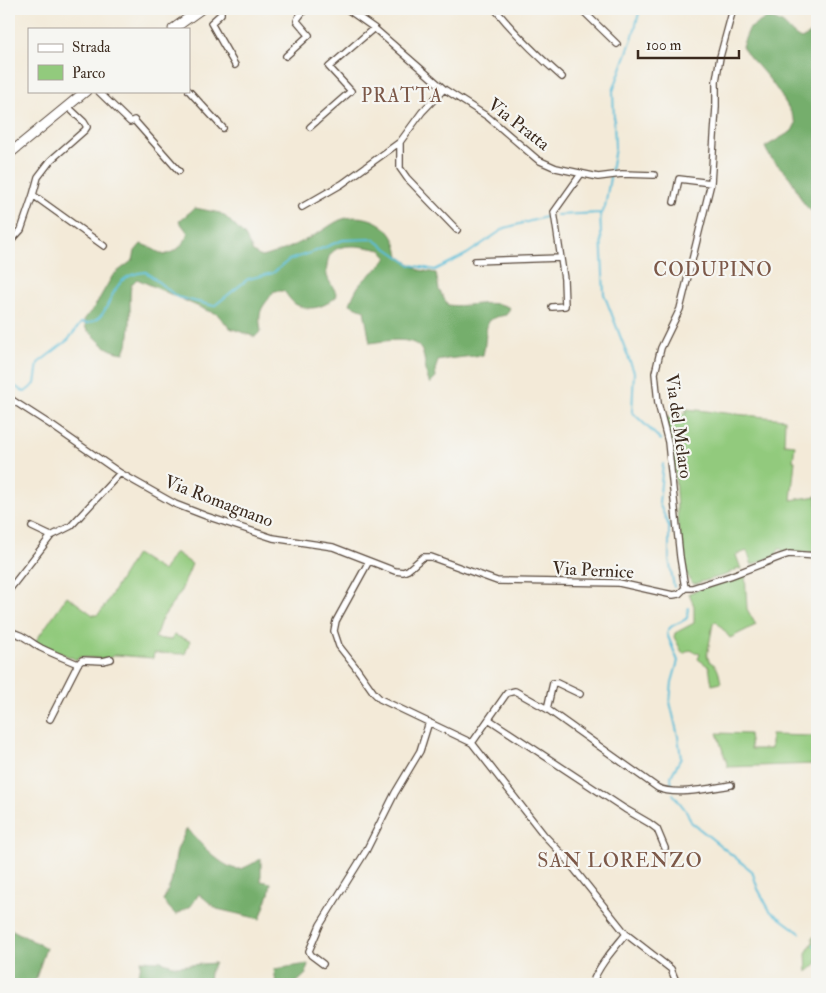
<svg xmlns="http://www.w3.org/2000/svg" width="826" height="993" font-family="'IM FELL Double Pica',serif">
<rect width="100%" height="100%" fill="#f6f6f2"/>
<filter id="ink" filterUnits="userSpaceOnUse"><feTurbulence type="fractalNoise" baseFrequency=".02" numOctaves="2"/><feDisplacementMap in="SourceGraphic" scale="10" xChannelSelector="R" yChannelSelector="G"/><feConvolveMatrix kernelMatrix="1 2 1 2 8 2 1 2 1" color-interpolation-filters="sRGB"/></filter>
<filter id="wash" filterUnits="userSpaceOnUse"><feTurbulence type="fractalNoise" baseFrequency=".0096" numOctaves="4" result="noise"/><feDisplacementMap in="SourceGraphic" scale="20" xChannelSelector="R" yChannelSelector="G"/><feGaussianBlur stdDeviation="1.12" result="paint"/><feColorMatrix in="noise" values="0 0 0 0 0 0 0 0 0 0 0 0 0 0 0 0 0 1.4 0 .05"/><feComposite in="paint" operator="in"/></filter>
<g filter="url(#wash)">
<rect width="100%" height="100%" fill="#f3ead8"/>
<path fill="#92ca7d" stroke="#667a4e" d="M 686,409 L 785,419 L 784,444 L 795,445 L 793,461 L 795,461 L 791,500 L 817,496 L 817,553 L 783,552 L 782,549 L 779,549 L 775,556 L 752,565 L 747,551 L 736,555 L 741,569 L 736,568 L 736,571 L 730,572 L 729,574 L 694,584 C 676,573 677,485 674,463 C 672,447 669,432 665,417 L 671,418 L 673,413 L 686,414 Z
M 175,552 L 192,564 L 180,593 L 161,620 L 155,638 L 171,640 L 174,635 L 190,641 L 185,654 L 154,653 L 153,658 L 116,655 L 106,659 L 79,657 L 77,660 L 35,642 L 67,596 L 93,615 L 97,615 L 102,610 L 136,554 L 163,571 Z
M 745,573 L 747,609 L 756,625 L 730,638 L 716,621 L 713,624 L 707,656 L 710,662 C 719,666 719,674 721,683 L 712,685 L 709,667 L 698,659 L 700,654 L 690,650 L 683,654 L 674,637 L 675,633 L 694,623 L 694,606 L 689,593 Z
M 717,733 L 749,734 L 751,749 L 771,749 L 771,735 L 817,736 L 817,764 L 728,767 Z
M 817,935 L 817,963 L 807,972 L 806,953 L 813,942 L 812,938 Z"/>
<path fill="#75ae6c" stroke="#586c45" d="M 766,18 C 789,21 785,31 801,39 L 809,35 L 817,25 L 817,214 C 801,208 799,190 790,178 C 781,166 770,161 765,147 L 792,131 L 796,123 C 788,105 777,88 764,73 C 756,63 748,57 742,46 L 749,29 Z
M 195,208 L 220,213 L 227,218 L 245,236 L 253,252 L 261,257 C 278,254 305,241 320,232 C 327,228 333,223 340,220 C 361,212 386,221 395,241 C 397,246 398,251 399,256 L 419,270 L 436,273 L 439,290 L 448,305 C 468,308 492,298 510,308 L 506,315 L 496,317 L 488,321 C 485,332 486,344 483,355 L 447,359 L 438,361 L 435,370 L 436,378 L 430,384 C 425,374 426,364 423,354 C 418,334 385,341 370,343 L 364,310 L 350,304 C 353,296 357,286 364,280 C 372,272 382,267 387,257 L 381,250 C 366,247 333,239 328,260 C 327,265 326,270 327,276 C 329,283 335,288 337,296 C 326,306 312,312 297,305 C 292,303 287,295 284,291 L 274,291 C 263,308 257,308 261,331 L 255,337 L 230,328 L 217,314 L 208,311 L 137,279 L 131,285 C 128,309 134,330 124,353 C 104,351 100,340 86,329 L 84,320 L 95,306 L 113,275 L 133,260 L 135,251 L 141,244 L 149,247 L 164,255 C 177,251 184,246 188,233 L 179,221 Z
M 186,830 L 189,830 C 197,841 224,870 239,869 C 246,868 255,862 261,859 L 261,881 L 271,883 L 269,894 L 260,919 L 217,909 L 199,894 L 191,906 L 176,915 L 163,901 L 171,883 L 177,850 Z
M 9,928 L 46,948 L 34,984 L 9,983 Z
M 141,960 L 161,961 L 176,966 L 215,963 L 210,972 L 209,984 L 133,984 L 140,970 Z
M 308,964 L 306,974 L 295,984 L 276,984 L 274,969 Z"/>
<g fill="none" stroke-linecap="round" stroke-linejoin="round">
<path stroke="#5bbed9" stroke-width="2" d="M 600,213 L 604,294 L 634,372 L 632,412 L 661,440
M 557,215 L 602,213 L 605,207 L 615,148 L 613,91 L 633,36 L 640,9
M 9,383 L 25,392 L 35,384 L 38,363 L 68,340 L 81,323 C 84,323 89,324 92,322 C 115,313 106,274 146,272 L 177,297 L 214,306 L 248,279 L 273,273 L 289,260 L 313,252 L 343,240 L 373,239 L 411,265 L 435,270 L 467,254 L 505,228 L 549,216
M 663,464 L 659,503 L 669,526 L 669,559 L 674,587
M 672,789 L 671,776 L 681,758 L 678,736 L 670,702 L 672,682 L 678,661 L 667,634 C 668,624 680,624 687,618 L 688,608
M 673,794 L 687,812 L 691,822 L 752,871 L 758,889 L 770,911 L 800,933
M 814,945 L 817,947"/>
</g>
</g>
<g filter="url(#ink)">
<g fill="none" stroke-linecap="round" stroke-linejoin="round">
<g stroke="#57473a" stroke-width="8">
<path id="street" d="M 221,9 L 221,14 L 211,23 L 235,65
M 347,9 L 374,28 L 444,89 L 488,117 L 538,160 L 556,168 L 598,177 L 622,174 L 654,175
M 495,9 C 515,34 538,56 562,77
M 581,9 L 617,44
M 286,56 L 309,35 L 297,21 L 298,18 L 305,9
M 444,89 L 422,112 L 400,142 L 400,168 L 407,178 L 457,230
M 98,91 L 130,122 L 134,120 L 179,171
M 189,91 L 223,128
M 310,127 L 351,91 L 329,67 L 374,28
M 33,195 L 104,246
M 674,202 L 679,179 L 711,183
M 302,207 L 342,184 L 400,142
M 9,243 L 21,230 L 33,195 L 38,177 L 51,160 L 85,130 L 87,127 L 84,122 L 67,106
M 475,261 L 560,258
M 552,307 L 565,306 L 564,279 L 554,212 L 581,174
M 9,398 L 51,425 L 120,473 L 175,504 L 206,516 L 273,538 L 333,547 L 395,571 L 403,572 L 408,570 L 423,557 L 431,557 L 497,581 L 619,583 L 673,595 L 679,594 L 685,588
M 32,527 L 51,536
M 369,561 L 336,621 L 334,631 L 339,646 L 357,669 L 374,693 L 380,699 L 472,743 L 544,835 L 563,855 L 626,934 L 671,969 L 677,984
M 685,588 L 680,557 L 668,442 L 658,403 L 655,373 L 661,348 L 680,309 L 711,183 L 716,107 L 716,81 L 720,57 L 733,9
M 685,588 L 692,588 L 730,576 L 780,557 L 789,554 L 817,556
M 9,590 L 51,536 L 71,526 L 120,473
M 9,632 C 22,633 30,642 41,648 C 53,654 66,659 78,664 L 82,660 L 103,661 L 111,659
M 580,694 L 557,683 L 553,683 L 547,709 L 658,788 C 676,796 711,788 731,785
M 50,719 L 78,664
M 490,720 L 625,809 L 649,823 L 657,829 L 665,848
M 472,743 L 507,693 L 515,691 L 547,709
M 323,964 L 311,955 L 309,951 L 320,925 L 366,851 L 395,793 L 420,751 L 429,722
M 592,984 C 599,965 613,950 626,934"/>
</g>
<g stroke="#57473a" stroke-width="11">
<path id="secondary" d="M 173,29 L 201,9
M 9,154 L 86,91"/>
</g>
<use href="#street" stroke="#fff" stroke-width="5.5"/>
<use href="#secondary" stroke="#fff" stroke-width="9"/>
</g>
</g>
<g text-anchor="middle" stroke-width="4.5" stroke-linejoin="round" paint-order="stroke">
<g font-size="18" fill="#3b2a1e" stroke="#f6f6f2">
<text transform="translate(519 124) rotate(38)" y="6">Via Pratta</text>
<text transform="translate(679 426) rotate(82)" y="6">Via del Melaro</text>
<text transform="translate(219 501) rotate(21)" y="6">Via Romagnano</text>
<text transform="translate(593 570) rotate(3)" y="6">Via Pernice</text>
</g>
<g font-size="19" letter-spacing="1" fill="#7c5848" stroke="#f6f6f2">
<text x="402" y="102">PRATTA</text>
<text x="713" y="276">CODUPINO</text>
</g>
<g font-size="20" letter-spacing="1" fill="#7c5848" stroke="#f6f6f2">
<text x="620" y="867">SAN LORENZO</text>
</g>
</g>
<rect width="826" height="993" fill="none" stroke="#f6f6f2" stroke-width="30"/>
<rect x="28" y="28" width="162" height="65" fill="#f6f6f2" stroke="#aba49d"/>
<rect x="38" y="44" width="25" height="8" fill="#ffffff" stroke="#aba49d"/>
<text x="72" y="52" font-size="15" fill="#3b2a1e">Strada</text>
<rect x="38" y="65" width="25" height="15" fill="#92ca7d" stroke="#aba49d"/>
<text x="72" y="78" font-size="15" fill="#3b2a1e">Parco</text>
<path d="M638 50v8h101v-8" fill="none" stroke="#3b2a1e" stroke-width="2.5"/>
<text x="646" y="50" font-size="15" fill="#3b2a1e" stroke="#f6f6f2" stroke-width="4" paint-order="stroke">100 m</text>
</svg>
